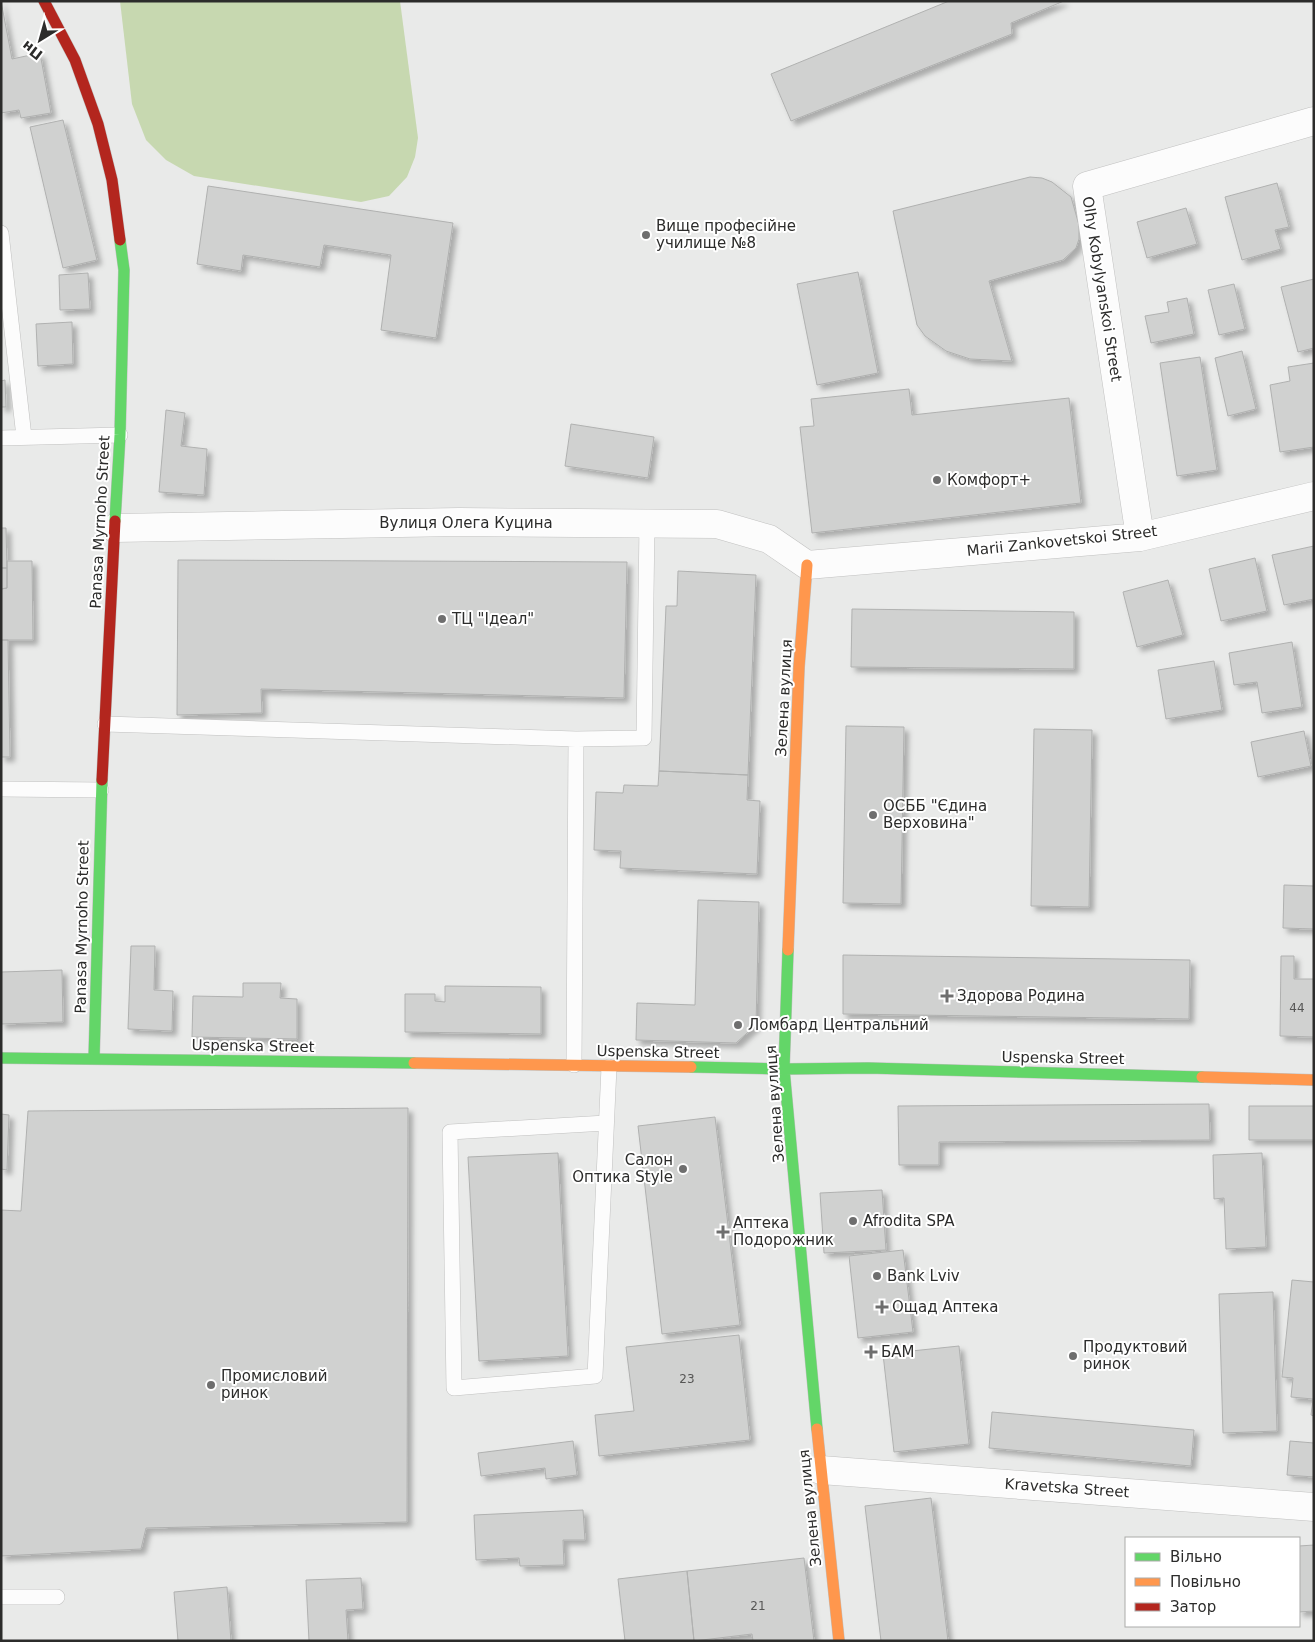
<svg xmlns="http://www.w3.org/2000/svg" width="1315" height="1642" font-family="'DejaVu Sans',sans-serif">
<defs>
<filter id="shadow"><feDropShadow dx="4.5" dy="4.5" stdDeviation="2.5" flood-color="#0004"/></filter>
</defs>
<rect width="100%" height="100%" fill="#e9eae9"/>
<path fill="#c7d8b0" d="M 120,1 L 400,1 L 418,138 L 415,157 L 407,177 L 389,196 L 361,202 L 194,176 L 166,160 L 146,140 L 132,104 Z"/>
<path fill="#d0d1d0" stroke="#b0b1b0" filter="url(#shadow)" d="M 1,1 L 12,59 L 40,53 L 51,113 L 21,118 L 19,110 L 1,113 Z
M 949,1 L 1064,1 L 1011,23 L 1012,34 L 791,121 L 771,74 Z
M 63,120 L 97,260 L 63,268 L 30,127 Z
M 1030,177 L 1042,178 L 1052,182 L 1071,197 L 1079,225 L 1079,239 L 1076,248 L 1063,260 L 989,281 L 1012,361 L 970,359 L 946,351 L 925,336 L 917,325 L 893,211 Z
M 1277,183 L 1289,227 L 1275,230 L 1281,249 L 1242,260 L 1225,197 Z
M 208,186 L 453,223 L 436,338 L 381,330 L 391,255 L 324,245 L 320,267 L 243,255 L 241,271 L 197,264 Z
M 1186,208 L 1197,244 L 1147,258 L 1137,222 Z
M 858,272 L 878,373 L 817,385 L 797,284 Z
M 88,273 L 90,309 L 60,310 L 59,275 Z
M 1314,279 L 1314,348 L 1298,352 L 1281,287 Z
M 1234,284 L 1245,329 L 1219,335 L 1208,290 Z
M 1187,298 L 1194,334 L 1151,343 L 1145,316 L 1169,312 L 1167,302 Z
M 72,322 L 73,364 L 38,366 L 36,324 Z
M 1242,351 L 1256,409 L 1228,416 L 1215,358 Z
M 1200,357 L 1217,470 L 1177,476 L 1160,363 Z
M 1314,363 L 1314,447 L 1280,452 L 1270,385 L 1290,381 L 1288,367 Z
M 5,380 L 6,407 L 1,407 L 1,381 Z
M 909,389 L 912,415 L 1069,398 L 1081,503 L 812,533 L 800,427 L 814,426 L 811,399 Z
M 166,410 L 185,413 L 181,446 L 207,449 L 204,495 L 159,492 Z
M 571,424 L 654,437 L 648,478 L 565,466 Z
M 1,528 L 6,528 L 7,568 L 1,568 Z
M 1314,546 L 1314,599 L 1284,605 L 1272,555 Z
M 1255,558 L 1267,611 L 1221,621 L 1209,569 Z
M 178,560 L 627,562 L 624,698 L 261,689 L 262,713 L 177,715 Z
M 7,561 L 32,561 L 33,640 L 1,640 L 1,589 L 7,588 Z
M 1,568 L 7,568 L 7,588 L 1,589 Z
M 678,571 L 756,575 L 748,775 L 659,771 L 666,606 L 677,606 Z
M 1168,580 L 1183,635 L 1137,647 L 1123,592 Z
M 852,609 L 1074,612 L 1074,669 L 851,667 Z
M 1,640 L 8,640 L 10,757 L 1,757 Z
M 1292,642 L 1302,707 L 1262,713 L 1257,682 L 1234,685 L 1229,653 Z
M 1214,661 L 1222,710 L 1166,719 L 1158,670 Z
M 846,726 L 904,727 L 901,904 L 843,903 Z
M 1034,729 L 1092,730 L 1089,907 L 1031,906 Z
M 1304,731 L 1311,766 L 1258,777 L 1251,742 Z
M 659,771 L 748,775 L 747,800 L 760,801 L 757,874 L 620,868 L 621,851 L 594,850 L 596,792 L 623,793 L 624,785 L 658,786 Z
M 1284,885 L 1314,886 L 1314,929 L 1283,928 Z
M 698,900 L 759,902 L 756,1025 L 736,1043 L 636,1040 L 637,1003 L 695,1005 Z
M 131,946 L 155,946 L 154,990 L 173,991 L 172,1031 L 128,1029 Z
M 843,955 L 1190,960 L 1189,1019 L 843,1014 Z
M 1281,956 L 1294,956 L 1294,979 L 1314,979 L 1314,975 L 1314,1037 L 1280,1036 Z
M 62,970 L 63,1022 L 1,1024 L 1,972 Z
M 243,983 L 281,983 L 280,998 L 297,999 L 297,1039 L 192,1037 L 193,996 L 243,997 Z
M 445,986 L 541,987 L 541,1034 L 405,1032 L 405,994 L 435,994 L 435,1001 L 445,1002 Z
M 1209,1104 L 1210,1140 L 939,1142 L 939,1165 L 899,1165 L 898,1106 Z
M 1249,1106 L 1314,1106 L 1314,1140 L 1249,1140 Z
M 408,1108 L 407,1522 L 146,1528 L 141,1549 L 1,1556 L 1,1210 L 21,1211 L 28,1111 Z
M 1,1114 L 9,1115 L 7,1170 L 1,1169 Z
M 715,1117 L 740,1325 L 662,1334 L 638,1126 Z
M 558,1153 L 568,1356 L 479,1361 L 468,1157 Z
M 1262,1153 L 1266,1247 L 1226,1249 L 1224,1198 L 1214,1199 L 1213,1155 Z
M 882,1190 L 886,1250 L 824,1253 L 820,1193 Z
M 903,1250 L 913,1332 L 858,1338 L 849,1256 Z
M 1292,1280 L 1314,1282 L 1314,1416 L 1311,1415 L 1313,1399 L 1291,1397 L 1293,1378 L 1282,1377 Z
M 1273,1292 L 1277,1431 L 1223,1433 L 1219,1294 Z
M 739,1335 L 750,1440 L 599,1456 L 595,1415 L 634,1411 L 626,1347 Z
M 959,1346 L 969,1444 L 894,1452 L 883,1354 Z
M 992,1412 L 1194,1430 L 1191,1466 L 989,1448 Z
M 573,1441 L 577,1475 L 546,1479 L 545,1468 L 481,1476 L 478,1453 Z
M 1290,1441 L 1314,1443 L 1314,1477 L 1287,1475 Z
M 931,1498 L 948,1641 L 881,1641 L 865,1506 Z
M 583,1510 L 585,1540 L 563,1540 L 564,1565 L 520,1566 L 519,1558 L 476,1560 L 474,1515 Z
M 1314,1545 L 1314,1611 L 1299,1612 L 1299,1546 Z
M 804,1558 L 814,1641 L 753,1641 L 752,1634 L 694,1641 L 687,1571 Z
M 687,1571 L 694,1641 L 625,1641 L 618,1579 Z
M 361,1578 L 363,1609 L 346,1610 L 348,1641 L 309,1641 L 306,1580 Z
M 227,1587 L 231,1641 L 178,1641 L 174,1592 Z"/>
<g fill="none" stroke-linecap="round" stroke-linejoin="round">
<g stroke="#c1c1c0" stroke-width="16">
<path id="lane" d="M 1,233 L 24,437
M 1,438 L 120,435
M 105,724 L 576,739 L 574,1065
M 576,739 L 644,738 L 647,524
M 1,789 L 101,790
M 606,1123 L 450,1132 L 454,1388 L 595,1376 L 609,1067
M 1,1597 L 57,1597"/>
</g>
<g stroke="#c1c1c0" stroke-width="29">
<path id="street" d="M 115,528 L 459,522 L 717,524 L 769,539 L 807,565 L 1140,537 L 1314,496
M 1140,537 L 1087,186 L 1314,121
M 821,1470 L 1314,1507"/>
</g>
<g stroke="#c1c1c0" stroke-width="12">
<path id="fast" d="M 115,521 L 120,435 L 124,270 L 120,240
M 788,950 L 784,1069 L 817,1429
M 1,1058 L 414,1063
M 94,1058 L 102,780
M 691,1067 L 784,1069 L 868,1068 L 1202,1077"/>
</g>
<g stroke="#c1c1c0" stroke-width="12">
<path id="slow" d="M 788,950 L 799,667 L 807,565
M 414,1063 L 691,1067
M 1202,1077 L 1314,1080
M 817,1429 L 839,1641"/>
</g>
<g stroke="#c1c1c0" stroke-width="12">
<path id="jam" d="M 44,1 L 75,60 L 98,124 L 112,180 L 120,240
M 102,780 L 115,521"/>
</g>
<use href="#lane" stroke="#fcfcfc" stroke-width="15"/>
<use href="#street" stroke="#fcfcfc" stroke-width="28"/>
<use href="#fast" stroke="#63d668" stroke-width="11"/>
<use href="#slow" stroke="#ff974d" stroke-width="11"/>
<use href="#jam" stroke="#b3261e" stroke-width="11"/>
</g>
<g fill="#6e6e6e" stroke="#fff" stroke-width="2">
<circle cx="646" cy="235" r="5"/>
<circle cx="937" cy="480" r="5"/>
<circle cx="442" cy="619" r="5"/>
<circle cx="873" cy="815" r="5"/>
<path d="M944.5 988.5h5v5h5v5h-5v5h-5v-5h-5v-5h5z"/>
<circle cx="738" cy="1025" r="5"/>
<circle cx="683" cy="1169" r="5"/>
<circle cx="853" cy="1221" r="5"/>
<path d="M720.5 1224.5h5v5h5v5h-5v5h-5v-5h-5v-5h5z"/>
<circle cx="877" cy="1276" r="5"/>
<path d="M879.5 1299.5h5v5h5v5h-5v5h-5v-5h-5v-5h5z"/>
<path d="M868.5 1344.5h5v5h5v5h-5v5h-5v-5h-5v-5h5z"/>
<circle cx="1073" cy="1356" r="5"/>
<circle cx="211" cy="1385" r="5"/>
</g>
<g text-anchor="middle" stroke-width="4" stroke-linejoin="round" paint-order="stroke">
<g font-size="12" fill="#565655">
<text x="1297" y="1012">44</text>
<text x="687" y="1383">23</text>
<text x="758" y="1610">21</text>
</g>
<g font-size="15" fill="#2c2c2b" stroke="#fff" text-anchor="start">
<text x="656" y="231">Вище професійне<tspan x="656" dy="17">училище №8</tspan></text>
<text x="947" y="485">Комфорт+</text>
<text x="452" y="624">ТЦ "Ідеал"</text>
<text x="883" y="811">ОСББ "Єдина<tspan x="883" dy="17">Верховина"</tspan></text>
<text x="957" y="1001">Здорова Родина</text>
<text x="748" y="1030">Ломбард Центральний</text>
<text x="673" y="1165" text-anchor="end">Салон<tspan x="673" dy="17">Оптика Style</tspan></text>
<text x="863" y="1226">Afrodita SPA</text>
<text x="733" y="1228">Аптека<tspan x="733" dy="17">Подорожник</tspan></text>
<text x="887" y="1281">Bank Lviv</text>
<text x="892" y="1312">Ощад Аптека</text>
<text x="1083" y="1352">Продуктовий<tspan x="1083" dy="17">ринок</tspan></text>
<text x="881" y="1357">БАМ</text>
<text x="221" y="1381">Промисловий<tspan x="221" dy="17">ринок</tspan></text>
</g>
<g font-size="15" fill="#2c2c2b" stroke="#fff">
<text transform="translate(1102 289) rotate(81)" y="5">Olhy Kobylyanskoi Street</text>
<text transform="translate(100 522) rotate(-87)" y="5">Panasa Myrnoho Street</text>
<text x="466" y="528">Вулиця Олега Куцина</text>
<text transform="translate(1062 541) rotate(-6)" y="5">Marii Zankovetskoi Street</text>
<text transform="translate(784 698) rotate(-87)" y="5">Зелена вулиця</text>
<text transform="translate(82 927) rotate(-89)" y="5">Panasa Myrnoho Street</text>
<text transform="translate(253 1046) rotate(1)" y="5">Uspenska Street</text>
<text transform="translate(658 1052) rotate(1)" y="5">Uspenska Street</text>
<text transform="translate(1063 1058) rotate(1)" y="5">Uspenska Street</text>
<text transform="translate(775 1104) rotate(-94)" y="5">Зелена вулиця</text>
<text transform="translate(1067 1488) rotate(4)" y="5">Kravetska Street</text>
<text transform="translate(810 1508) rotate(-96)" y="5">Зелена вулиця</text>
</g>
</g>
<rect width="1315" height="1642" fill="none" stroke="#2c2c2b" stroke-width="5"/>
<rect x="1125" y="1537" width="175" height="90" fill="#ffffff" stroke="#ababaa"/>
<rect x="1135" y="1553" width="25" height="8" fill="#63d668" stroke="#ababaa"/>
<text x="1170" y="1562" font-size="15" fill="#2c2c2b">Вільно</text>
<rect x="1135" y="1578" width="25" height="8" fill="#ff974d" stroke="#ababaa"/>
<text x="1170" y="1587" font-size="15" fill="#2c2c2b">Повільно</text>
<rect x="1135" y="1603" width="25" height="8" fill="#b3261e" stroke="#ababaa"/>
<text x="1170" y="1612" font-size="15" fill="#2c2c2b">Затор</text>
<g transform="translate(40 40) rotate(217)" stroke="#ffffff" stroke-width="4" paint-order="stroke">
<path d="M0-4L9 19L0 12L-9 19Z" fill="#2c2c2b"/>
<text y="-8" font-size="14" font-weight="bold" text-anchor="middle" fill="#2c2c2b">Пн</text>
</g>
</svg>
